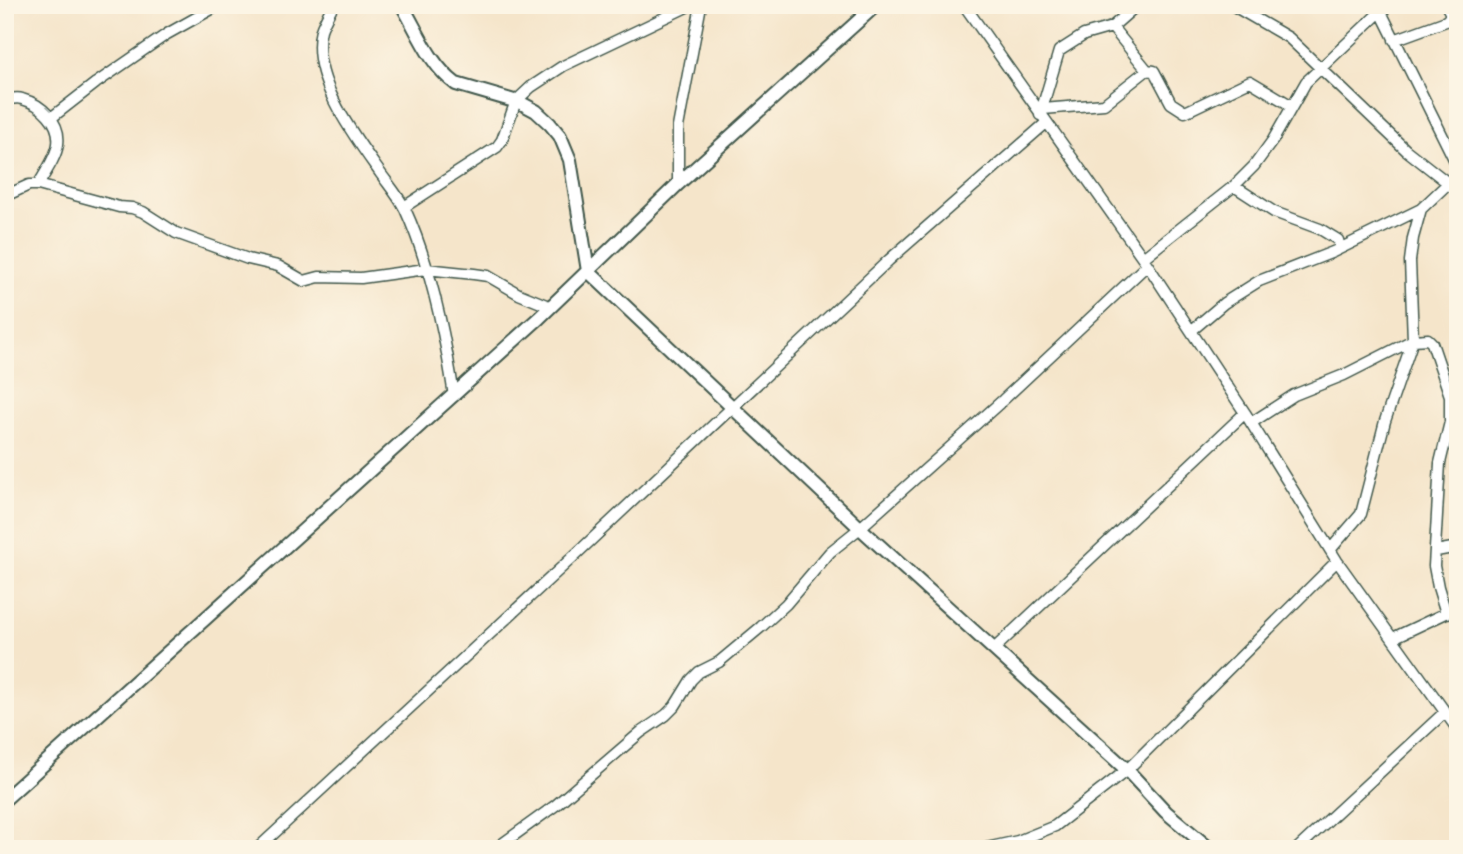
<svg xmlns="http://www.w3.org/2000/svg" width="1463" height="854" font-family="Delius,sans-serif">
<rect width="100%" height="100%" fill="#fcf5e5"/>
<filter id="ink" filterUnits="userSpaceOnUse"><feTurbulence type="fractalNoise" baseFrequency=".0143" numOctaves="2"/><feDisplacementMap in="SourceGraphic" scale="14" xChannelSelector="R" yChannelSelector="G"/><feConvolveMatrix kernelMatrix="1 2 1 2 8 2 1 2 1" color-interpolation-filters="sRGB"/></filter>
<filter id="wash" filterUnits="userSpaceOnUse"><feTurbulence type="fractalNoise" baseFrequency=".00686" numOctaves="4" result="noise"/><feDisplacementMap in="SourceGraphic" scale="28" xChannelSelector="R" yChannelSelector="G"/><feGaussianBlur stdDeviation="1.57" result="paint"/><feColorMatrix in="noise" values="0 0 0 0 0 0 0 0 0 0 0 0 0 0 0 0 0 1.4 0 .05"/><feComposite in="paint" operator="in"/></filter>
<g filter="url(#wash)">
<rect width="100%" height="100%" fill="#f5e5ca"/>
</g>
<g filter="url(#ink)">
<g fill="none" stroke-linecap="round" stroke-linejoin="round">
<g stroke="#3f564a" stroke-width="13">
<path id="minor" d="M 333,5 C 329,13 324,21 321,30 C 309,77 354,136 381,174 C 389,185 399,197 405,209 C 431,266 445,334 454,396
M 964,5 L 1143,258 L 1245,413 L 1337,561 L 1458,730
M 1232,5 L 1289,38 L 1406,150 L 1448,183
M 1379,8 L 1458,167
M 5,9 L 11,5
M 1112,27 L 1147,70 L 1154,71 L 1171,103 L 1185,112 L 1250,81 L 1292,106
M 1394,40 L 1446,21 L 1450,17 L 1450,12 L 1446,5
M 5,100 C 11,99 17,97 22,99 C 41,104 61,122 58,144 C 56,158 45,173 38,185
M 1043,109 L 1104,104 L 1147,70
M 1040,115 L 1059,51 L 1084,35 L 1112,27 L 1137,5
M 51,118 L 96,83 L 167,34 L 219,5
M 678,184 L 678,127 L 701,5
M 1234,186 L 1274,212 L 1320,229 L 1338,240 L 1340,248
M 5,196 L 29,185 L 38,185 L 119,207 L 132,208 L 143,212 L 176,233 L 248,259 L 278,266 L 304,281 L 319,277 L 361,278 L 426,269 L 474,274 L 488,276 L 519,294 L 551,307
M 404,207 L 497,147 L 502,140 L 516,101 L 531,87 L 563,66 L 691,5
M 1143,258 L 1234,186 L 1254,166 L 1273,140 L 1306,82 L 1380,12
M 1191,331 L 1224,303 L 1259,281 L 1333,252 L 1421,209 L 1458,174
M 1251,423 L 1294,395 L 1344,375 L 1413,340 L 1428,339 L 1432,343 L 1450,396 L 1450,422 L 1440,463 L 1434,566 L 1438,587 L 1446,613
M 1330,550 L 1361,514 L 1385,421 L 1413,340 L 1410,261 L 1413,238 L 1421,209
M 1436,551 L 1458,547
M 1393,638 L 1446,613 L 1458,611
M 994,649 L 1245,413
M 257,849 L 573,557 L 889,260 L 1046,123
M 495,849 L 556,805 L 641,732 L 666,715 L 675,706 L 691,680 L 699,672 L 719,662 L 761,627 L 786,604 L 830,552 L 860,528 L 1003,400 L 1147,265
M 982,849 L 1018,841 L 1055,826 L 1127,770 L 1337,561
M 1297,849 L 1445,712"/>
</g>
<g stroke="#3f564a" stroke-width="16">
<path id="tertiary" d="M 402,5 C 418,32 430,65 456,84 L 521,103 L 536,111 L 550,124 L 560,136 L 570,160 L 588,271 L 860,528 L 1127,770 L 1166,812 L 1210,849
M 5,799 L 539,318 L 678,184 L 876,5"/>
</g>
<use href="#minor" stroke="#fff" stroke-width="10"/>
<use href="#tertiary" stroke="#fff" stroke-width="12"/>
</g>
</g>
<rect width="1463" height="854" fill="none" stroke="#fcf5e5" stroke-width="28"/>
</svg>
